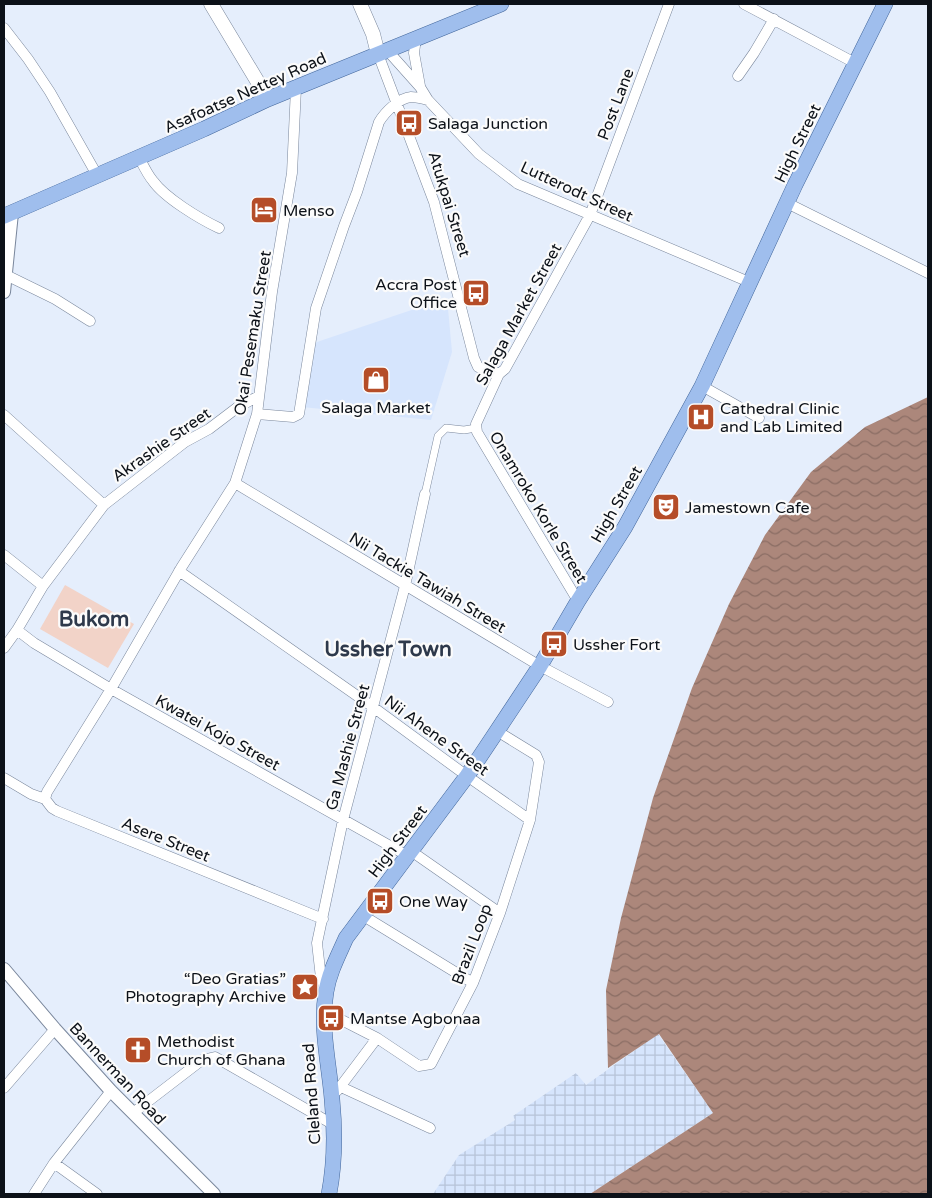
<svg xmlns="http://www.w3.org/2000/svg" width="932" height="1198" font-family="'Varela Round',sans-serif">
<defs>
<pattern id="industrial-grid" width="8" height="8" patternUnits="userSpaceOnUse" patternTransform="scale(1.25)"><rect width="8" height="8" fill="#d6e5fd"/><path d="M0 4h8M4 0v8" fill="none" stroke="#b6c3d8"/></pattern>
<pattern id="water-waves" width="16" height="10" patternUnits="userSpaceOnUse" patternTransform="scale(1.25)"><rect width="16" height="10" fill="#ac877b"/><path d="M0 5q4-4 8 0t8 0" fill="none" stroke="#8a6d64"/></pattern>
</defs>
<rect width="100%" height="100%" fill="#e5eefc"/>
<path fill="#d6e5fd" d="M 447,298 L 452,352 L 431,420 L 302,407 L 314,343 Z"/>
<path fill="url(#industrial-grid)" d="M 658,1034 L 713,1113 L 590,1194 L 433,1194 L 459,1155 L 515,1120 L 513,1116 L 576,1073 L 586,1085 Z"/>
<path fill="#f2d3c8" d="M 65,585 L 134,624 L 108,668 L 40,629 Z"/>
<path fill="url(#water-waves)" d="M 928,397 L 928,1194 L 590,1194 L 713,1113 L 659,1034 L 608,1068 L 606,990 L 621,918 L 653,798 L 692,688 L 729,604 L 765,535 L 811,472 L 865,427 Z"/>
<g fill="none" stroke-linecap="round" stroke-linejoin="round">
<g stroke="#7a879c" stroke-width="8">
<path id="pedestrian" d="M 425,494 L 438,436 L 446,428 L 464,430 L 476,428"/>
</g>
<g stroke="#7a879c" stroke-width="11">
<path id="minor" d="M 744,4 L 855,63
M 4,28 L 28,59 L 50,92 L 97,175
M 416,38 L 414,53 L 420,86
M 387,50 L 420,87 L 428,100 L 479,154 L 518,184 L 749,282
M 378,54 L 434,202 L 474,358 L 478,367 L 499,374
M 738,76 L 754,53 L 774,19
M 139,157 C 143,165 147,174 153,181 C 165,198 200,219 219,228
M 787,203 L 928,273
M 6,275 L 55,299 L 90,321
M 702,386 L 759,418
M 257,414 L 293,417 L 299,414 L 316,308 L 344,226 L 357,192 L 379,122 C 385,112 399,98 411,97 C 417,97 423,99 428,100
M 4,415 L 104,505
M 235,483 L 540,666 L 608,702
M 4,555 L 43,586
M 179,571 L 373,707 L 467,776 L 530,820
M 578,601 L 477,432 L 476,424 L 499,374 L 505,369 L 590,215 L 669,4
M 17,630 L 34,643 L 111,689 L 408,856
M 4,648 L 17,630 L 43,586 L 104,505 L 185,442 L 209,429 L 238,407 L 259,396
M 4,778 L 31,794 L 45,799 L 52,808 L 57,811 L 323,919
M 45,799 L 47,792 L 111,689 L 181,568 L 235,483 L 257,414 L 272,292 L 292,173 L 296,88
M 411,851 L 500,913
M 362,915 L 473,983
M 326,990 L 321,978 L 317,943 L 343,820 L 405,586 L 425,494
M 324,1011 L 377,1038 L 419,1066 L 431,1064 L 473,983 L 500,913 L 530,820 L 539,762 L 536,755 L 497,731
M 341,1087 L 430,1128
M 4,1088 L 55,1029
M 337,1091 L 377,1038
M 133,1113 L 202,1060 L 215,1057 L 334,1125
M 54,1163 L 97,1194
M 34,1194 L 54,1163 L 111,1091"/>
</g>
<g stroke="#7a879c" stroke-width="14">
<path id="tertiary" d="M 4,292 L 12,213
M 4,969 L 55,1029 L 111,1091 L 214,1194"/>
</g>
<g stroke="#7a879c" stroke-width="15">
<path id="secondary" d="M 211,4 L 268,99
M 360,4 L 373,34 L 378,54"/>
</g>
<g stroke="#42669b" stroke-width="16">
<path id="primary" d="M 4,216 L 204,129 L 268,99 L 501,4
M 329,1194 C 335,1163 335,1130 332,1099 C 329,1063 320,1028 326,992 C 329,973 338,956 346,938 L 467,776 L 497,731 L 540,666 L 578,601 L 625,527 L 702,386 L 795,185 L 885,4"/>
</g>
<use href="#pedestrian" stroke="#fff" stroke-width="7"/>
<use href="#minor" stroke="#fff" stroke-width="10"/>
<use href="#tertiary" stroke="#fff" stroke-width="12"/>
<use href="#secondary" stroke="#fff" stroke-width="14"/>
<use href="#primary" stroke="#9fbeed" stroke-width="15"/>
</g>
<defs>
<g id="bus-square" transform="scale(1.4375)"><rect x="-9" y="-9" width="18" height="18" rx="4" fill="#b54d28" stroke="#fbfbfb"/><path d="M-5-6H5V4H4V6H2V4H-2V6H-4V4H-5ZM-3.5-4V0h7V-4ZM-3.5 1.2v1.5H-2V1.2ZM2 1.2v1.5H3.5V1.2Z" fill="#fff"/></g>
<g id="hotel-square" transform="scale(1.4375)"><rect x="-9" y="-9" width="18" height="18" rx="4" fill="#b54d28" stroke="#fbfbfb"/><path d="M-6-4.5h1.5V1H6V5H4.5V3h-9V5H-6ZM-4 0a1.8 1.8 0 1 1 3.6 0ZM.5 0V-2.5h3Q6-2.5 6 0Z" fill="#fff"/></g>
<g id="shop-square" transform="scale(1.4375)"><rect x="-9" y="-9" width="18" height="18" rx="4" fill="#b54d28" stroke="#fbfbfb"/><path d="M-5-2.5h2.3a2.7 3.5 0 0 1 5.4 0H5L5.5 6h-11ZM-1.5-2.5h3a1.5 2.3 0 0 0-3 0Z" fill="#fff"/></g>
<g id="hospital-square" transform="scale(1.4375)"><rect x="-9" y="-9" width="18" height="18" rx="4" fill="#b54d28" stroke="#fbfbfb"/><path d="M-5-5h3v3.5h4V-5h3V5h-3V1.5h-4V5h-3Z" fill="#fff"/></g>
<g id="theatre-square" transform="scale(1.4375)"><rect x="-9" y="-9" width="18" height="18" rx="4" fill="#b54d28" stroke="#fbfbfb"/><path d="M-5-5.5Q0-4 5-5.5V0Q5 5 0 6Q-5 5-5 0ZM-3.3-2.5H-1v1.5H-3.3ZM1-2.5H3.3v1.5H1ZM-2.8 1Q0 5.5 2.8 1Z" fill="#fff"/></g>
<g id="sight-square" transform="scale(1.4375)"><rect x="-9" y="-9" width="18" height="18" rx="4" fill="#b54d28" stroke="#fbfbfb"/><path d="M0-6L1.8-2.2L6-1.7L2.9 1.2L3.7 5.4L0 3.3L-3.7 5.4L-2.9 1.2L-6-1.7L-1.8-2.2Z" fill="#fff"/></g>
<g id="church-square" transform="scale(1.4375)"><rect x="-9" y="-9" width="18" height="18" rx="4" fill="#b54d28" stroke="#fbfbfb"/><path d="M-1.2-6h2.4v3.5h3.3v2.4h-3.3V6h-2.4V-.1h-3.3v-2.4h3.3Z" fill="#fff"/></g>
</defs>
<g fill-rule="evenodd">
<use href="#bus-square" x="409" y="123"/>
<use href="#hotel-square" x="264" y="210"/>
<use href="#bus-square" x="476" y="293"/>
<use href="#shop-square" x="376" y="380"/>
<use href="#hospital-square" x="701" y="417"/>
<use href="#theatre-square" x="666" y="507"/>
<use href="#bus-square" x="554" y="644"/>
<use href="#bus-square" x="380" y="901"/>
<use href="#sight-square" x="305" y="987"/>
<use href="#bus-square" x="331" y="1018"/>
<use href="#church-square" x="138" y="1050"/>
</g>
<g text-anchor="middle" stroke-width="4.5" stroke-linejoin="round" paint-order="stroke">
<g font-size="16" fill="#0c1118" stroke="#fbfbfb">
<text transform="translate(245 92) rotate(-24)" y="6">Asafoatse Nettey Road</text>
<text transform="translate(615 104) rotate(-69)" y="6">Post Lane</text>
<text transform="translate(797 143) rotate(-64)" y="6">High Street</text>
<text transform="translate(577 191) rotate(25)" y="6">Lutterodt Street</text>
<text transform="translate(450 204) rotate(73)" y="6">Atukpai Street</text>
<text transform="translate(518 314) rotate(-61)" y="6">Salaga Market Street</text>
<text transform="translate(252 333) rotate(-81)" y="6">Okai Pesemaku Street</text>
<text transform="translate(161 444) rotate(-35)" y="6">Akrashie Street</text>
<text transform="translate(616 504) rotate(-60)" y="6">High Street</text>
<text transform="translate(539 507) rotate(59)" y="6">Onamroko Korle Street</text>
<text transform="translate(428 582) rotate(31)" y="6">Nii Tackie Tawiah Street</text>
<text transform="translate(218 732) rotate(29)" y="6">Kwatei Kojo Street</text>
<text transform="translate(437 735) rotate(36)" y="6">Nii Ahene Street</text>
<text transform="translate(347 747) rotate(-75)" y="6">Ga Mashie Street</text>
<text transform="translate(166 839) rotate(22)" y="6">Asere Street</text>
<text transform="translate(397 841) rotate(-53)" y="6">High Street</text>
<text transform="translate(471 944) rotate(-69)" y="6">Brazil Loop</text>
<text transform="translate(118 1073) rotate(47)" y="6">Bannerman Road</text>
<text transform="translate(311 1094) rotate(-94)" y="6">Cleland Road</text>
</g>
<g font-size="16" fill="#0c1118" stroke="#fbfbfb" text-anchor="start">
<text x="428" y="129">Salaga Junction</text>
<text x="283" y="216">Menso</text>
<text x="457" y="290" text-anchor="end">Accra Post<tspan x="457" dy="18">Office</tspan></text>
<text x="376" y="413" text-anchor="middle">Salaga Market</text>
<text x="720" y="414">Cathedral Clinic<tspan x="720" dy="18">and Lab Limited</tspan></text>
<text x="685" y="513">Jamestown Cafe</text>
<text x="573" y="650">Ussher Fort</text>
<text x="399" y="907">One Way</text>
<text x="286" y="984" text-anchor="end">“Deo Gratias”<tspan x="286" dy="18">Photography Archive</tspan></text>
<text x="350" y="1024">Mantse Agbonaa</text>
<text x="157" y="1047">Methodist<tspan x="157" dy="18">Church of Ghana</tspan></text>
</g>
<g font-size="21" font-weight="bold" fill="#2e394b" stroke="#fbfbfb">
<text x="94" y="626">Bukom</text>
<text x="388" y="656">Ussher Town</text>
</g>
</g>
<rect width="932" height="1198" fill="none" stroke="#0c1118" stroke-width="10"/>
</svg>
